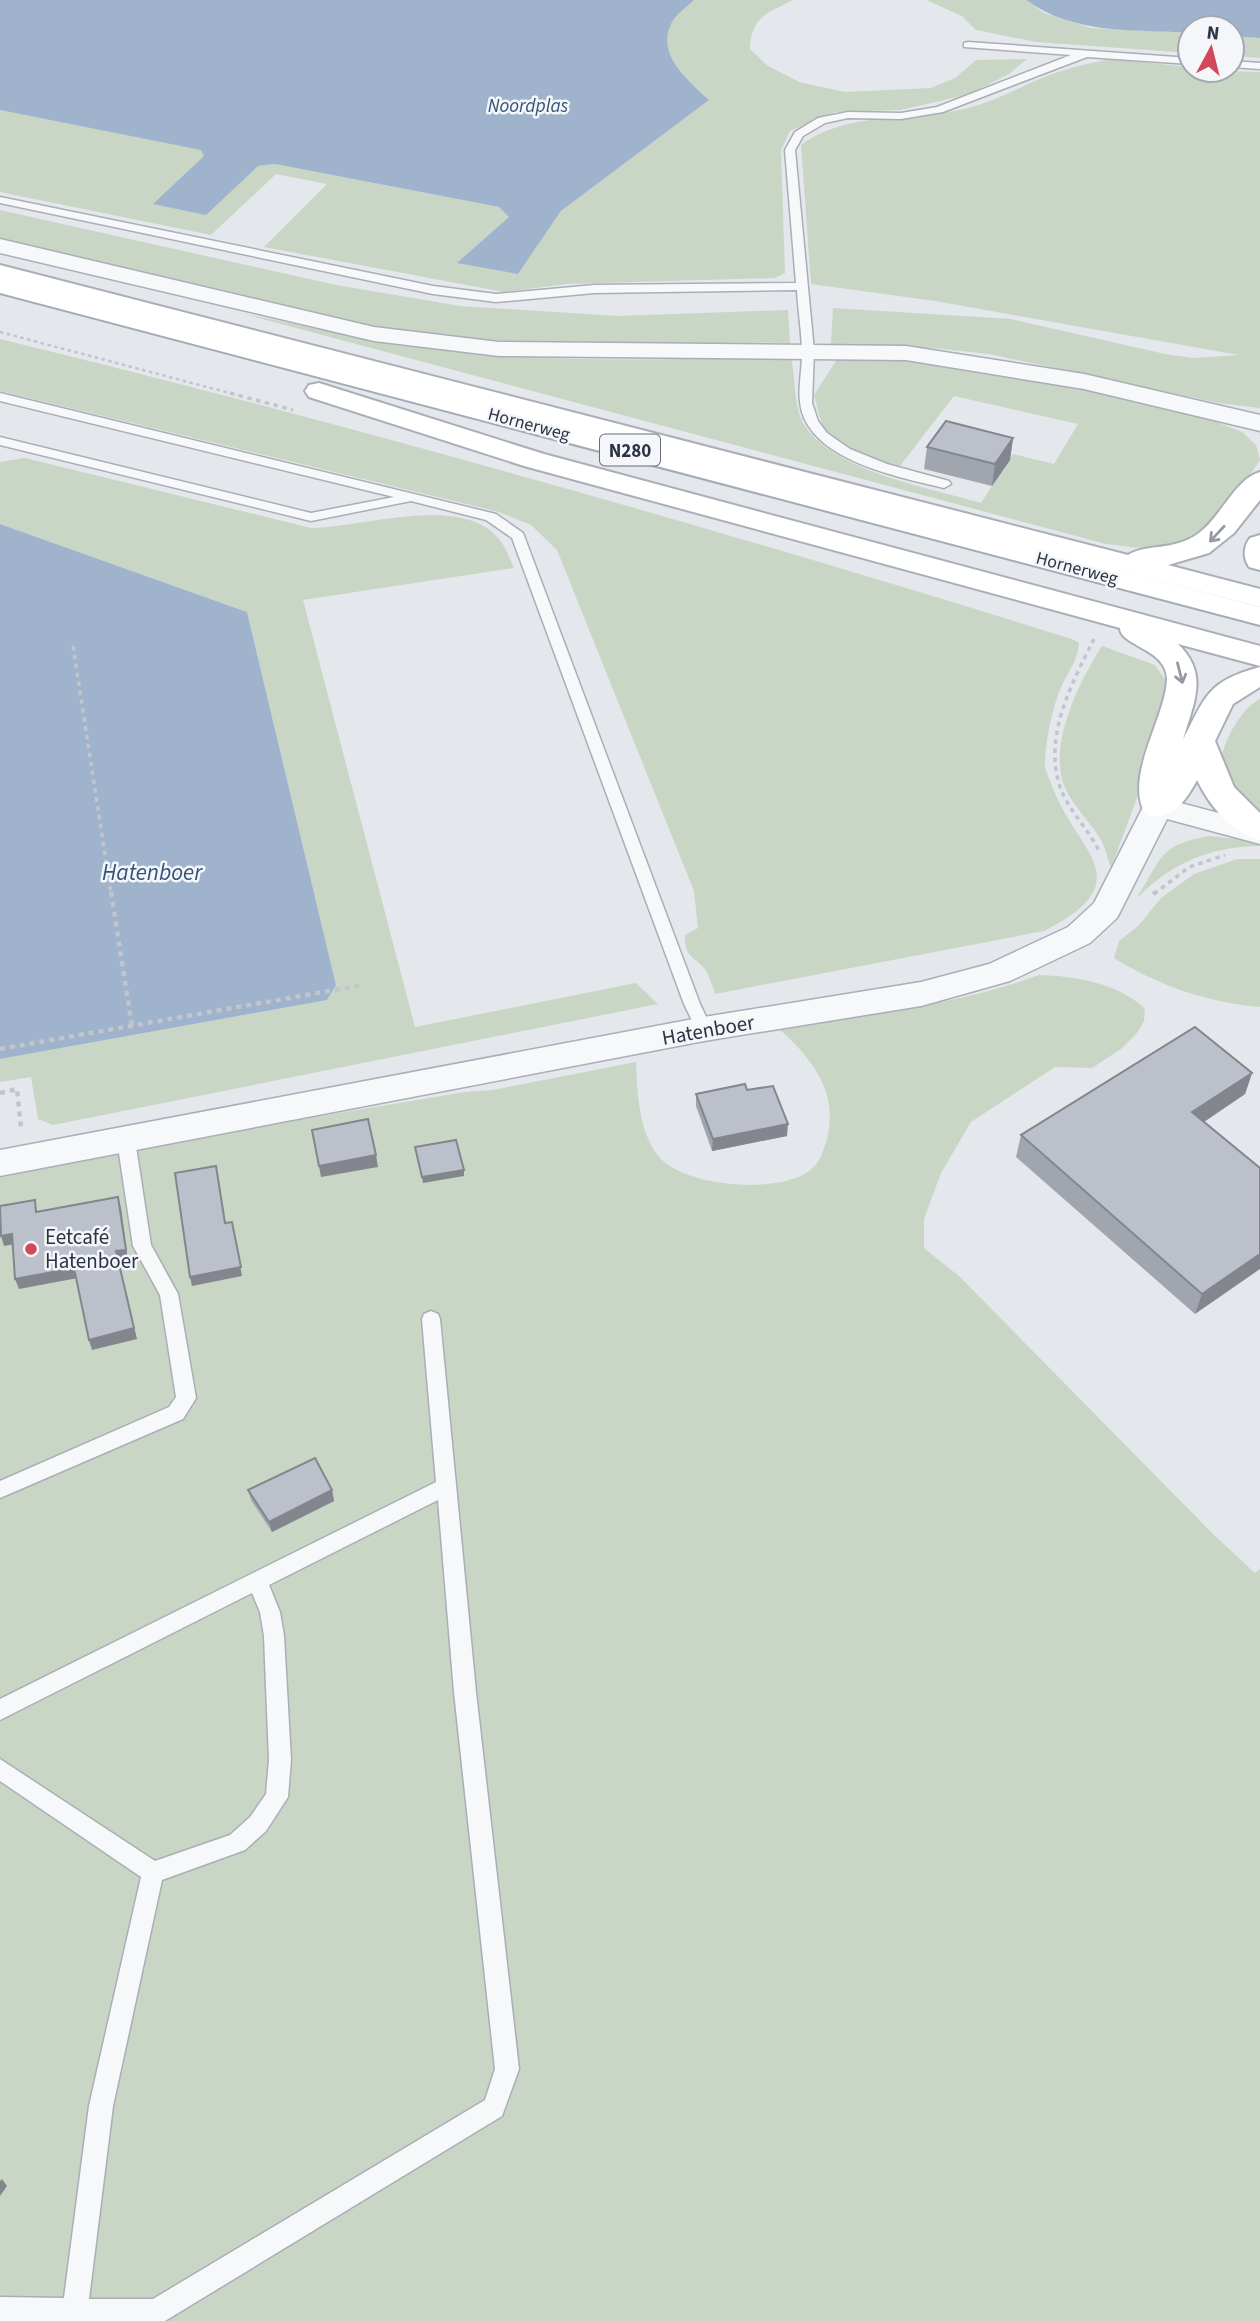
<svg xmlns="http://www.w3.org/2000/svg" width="1260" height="2321" font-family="'Source Sans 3',sans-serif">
<rect width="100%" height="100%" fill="#e4e7ec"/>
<path fill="#c9d6c5" d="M 694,0 L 793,0 C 767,13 751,17 750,49 L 768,66 L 799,82 L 845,92 L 931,88 L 955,78 L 976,60 L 1027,59 L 1009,74 L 970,94 L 901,110 L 835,112 L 790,131 L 781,150 L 785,273 L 775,278 L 567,284 L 504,292 L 264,247 L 327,184 L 276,174 L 211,235 L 0,192 L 0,110 L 201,149 L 205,156 L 205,215 L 258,166 L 275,164 L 499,207 L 509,216 L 518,274 L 561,211 L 709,100 C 690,79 655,57 671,24 C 675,15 687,7 694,0 Z
M 926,0 L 1026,0 L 1044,13 L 1091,28 L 1190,33 L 1190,53 L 1036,42 L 976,30 L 962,16 Z
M 1232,36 L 1260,38 L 1260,58 L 1232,56 Z
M 1110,59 L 1190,67 L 1190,70 L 1260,72 L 1260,408 L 1219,403 L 989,354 L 933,348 L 831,344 L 833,308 L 1011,319 L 1165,354 L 1193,358 L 1239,355 L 935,301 L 811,284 L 801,145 C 851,108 920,124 978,105 C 1005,97 1030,81 1058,72 C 1075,66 1093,63 1110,59 Z
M 0,210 L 336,285 L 460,306 L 618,316 L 788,310 L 790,343 C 664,341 538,350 414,332 C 274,312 137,270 0,238 Z
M 240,313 C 304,326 369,340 434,349 C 552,364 673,359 791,357 C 796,379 793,407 805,426 C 835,472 931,488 981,503 L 1013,454 L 1054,464 L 1078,424 L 954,396 L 900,466 C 875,460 840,450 824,428 C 819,419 817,404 814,395 L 839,356 L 955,365 L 1118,395 L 1206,418 L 1242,432 L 1256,445 L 1260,460 C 1240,490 1213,535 1177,545 C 1155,552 1128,546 1106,544 Z
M 0,339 C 361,427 718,529 1072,639 L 1079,643 C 1078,660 1068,672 1061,687 C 1052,709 1045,743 1045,766 C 1046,773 1050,780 1052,786 C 1076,852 1144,880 1044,931 L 715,994 C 713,987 710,979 707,972 C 697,956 684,960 685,935 L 698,928 L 694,891 L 557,550 L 531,525 L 499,512 L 0,391 Z
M 25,458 L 311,528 C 362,528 467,491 502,543 C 507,551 510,560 514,568 L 303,600 L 415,1027 L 636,983 L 658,1004 L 53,1125 L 38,1119 L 31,1077 L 0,1082 L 0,1059 L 327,1000 L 336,985 L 247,612 L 0,524 L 0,462 Z
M 1102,646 L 1155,665 L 1166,681 L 1168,700 L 1149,765 L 1111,868 C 1108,860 1106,850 1102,842 C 1092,823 1074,808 1065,788 C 1047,746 1079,682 1102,646 Z
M 1260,699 L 1260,816 L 1219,771 C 1220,748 1239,709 1260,699 Z
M 1210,836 L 1253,841 L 1260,846 C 1209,847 1173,862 1137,898 C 1162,858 1158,845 1210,836 Z
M 1237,859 L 1260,859 L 1260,1007 C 1209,1003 1157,985 1114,958 L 1119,941 L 1138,926 L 1161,898 L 1194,874 Z
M 1039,975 C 1074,976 1119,983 1145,1009 L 1144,1021 L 1137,1033 L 1121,1049 L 1092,1068 L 1055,1067 L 971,1122 L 941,1173 L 924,1219 L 924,1248 L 960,1277 L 1214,1535 L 1255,1573 L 1260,1569 L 1260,2321 L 0,2321 L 0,1178 L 152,1144 L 465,1092 L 493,1090 L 636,1062 C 637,1092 639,1136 661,1159 C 688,1187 778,1194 809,1171 C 820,1163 823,1152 827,1139 C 839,1093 812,1058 779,1029 C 866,1014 955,1006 1039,975 Z"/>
<path fill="#9fb4cc" d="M 0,0 L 694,0 C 687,7 675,15 671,24 C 656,56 689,80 709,100 L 561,211 L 518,274 L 457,263 L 509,217 L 499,207 L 275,164 L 258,166 L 206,215 L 153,204 L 204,156 L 201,150 L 0,110 Z
M 1026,0 L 1260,0 L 1260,38 L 1232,36 L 1232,28 L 1190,28 L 1190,33 C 1132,29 1074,35 1026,0 Z
M 0,524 L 247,612 L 336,985 L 327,1000 L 0,1059 Z"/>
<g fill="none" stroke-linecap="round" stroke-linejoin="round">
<g stroke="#a9aeb7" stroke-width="3">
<path id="lane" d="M 968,42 L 1190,58 L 1190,64 L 1087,57 L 943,112 L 901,119 L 848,118 L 825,123 L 803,136 L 795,150 L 814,351 L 812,403 L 818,421 L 827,433 L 850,449 L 887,464 L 949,481 L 951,484 L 944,488 C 899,477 806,460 800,402 C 798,387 802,370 802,354 C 802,333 798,311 797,290 L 594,293 L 496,302 L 433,294 L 0,203 L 0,197 L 433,286 L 496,294 L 594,285 L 796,283 L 785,150 L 795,132 L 818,118 L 848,112 L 901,113 L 937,107 L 1071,55 L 964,47 L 964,43 Z
M 1232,61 L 1260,63 L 1260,69 L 1232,67 Z
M 0,393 L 496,514 L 523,533 L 700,1004 L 712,1029 L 710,1033 L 698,1033 L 684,1004 L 512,538 L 486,520 L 411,501 L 311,521 L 0,445 L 0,437 L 311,513 L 394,497 L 0,401 Z
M 126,1133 L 135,1140 L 151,1245 L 178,1294 L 196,1398 L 183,1419 L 0,1498 L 0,1481 L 169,1407 L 176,1397 L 160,1295 L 133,1246 L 117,1140 Z
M 431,1311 L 438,1314 L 440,1319 L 476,1692 L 519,2069 L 502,2116 L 165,2321 L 0,2321 L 0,2297 L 64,2298 L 89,2106 L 141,1877 L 0,1781 L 0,1759 L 155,1861 L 230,1835 L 250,1817 L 266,1794 L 269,1760 L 264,1636 L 260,1612 L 252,1593 L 0,1720 L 0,1699 L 436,1482 L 422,1319 L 424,1314 ZM 438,1500 L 454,1692 L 495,2069 L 485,2100 L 153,2299 L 89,2299 L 113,2106 L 162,1880 L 245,1850 L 266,1831 L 288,1797 L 291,1760 L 284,1636 L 280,1612 L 269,1585 Z"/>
</g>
<g stroke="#a9aeb7" stroke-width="3">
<path id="street" d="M 0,239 L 374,327 L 499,342 L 906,346 L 1084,374 L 1260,415 L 1260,431 L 1084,389 L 906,360 L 499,356 L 374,341 L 0,253 Z
M 1158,797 L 1260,824 L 1260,844 L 1167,819 L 1117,918 L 1090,943 L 1010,981 L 921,1006 L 704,1041 L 0,1176 L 0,1150 L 704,1017 L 921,982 L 989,964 L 1068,927 L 1094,903 L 1143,807 L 1147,800 Z"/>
</g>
<g stroke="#a9aeb7" stroke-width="4">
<path id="secondary" d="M 0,265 L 1128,555 C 1146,543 1173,552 1199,533 C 1221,517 1235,479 1260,472 L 1260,500 L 1234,533 L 1209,553 L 1168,565 L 1260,589 L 1260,607 L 0,281 Z
M 319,383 L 544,454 L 1260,646 L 1260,666 L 1178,644 C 1210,675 1193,703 1183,740 C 1206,695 1208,681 1260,667 L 1260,687 L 1233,704 L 1215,741 L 1234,787 L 1260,813 L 1260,840 C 1230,832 1210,806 1197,780 C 1186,801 1171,822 1146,815 C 1123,778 1165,719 1167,680 C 1168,649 1120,646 1120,628 L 524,466 L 309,397 L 305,391 L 309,385 Z
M 1260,535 L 1260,570 L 1249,567 C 1243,558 1243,547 1250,538 Z"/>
</g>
<g stroke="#a3abb8" stroke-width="4">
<path id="primary" d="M 0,277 L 1260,607 L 1260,625 L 0,293 Z"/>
</g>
<path stroke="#c2c5cb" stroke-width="2.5" stroke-dasharray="3.5 3.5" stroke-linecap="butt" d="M 0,332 L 237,395"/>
<path stroke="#c2c5cb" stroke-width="3.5" stroke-dasharray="4.5 4.5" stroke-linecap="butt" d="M 230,393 L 293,410
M 1094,639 C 1071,685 1041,740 1062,792 C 1071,813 1089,830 1099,851
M 73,646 L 111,894
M 1154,894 L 1189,867 L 1225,855"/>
<path stroke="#c2c5cb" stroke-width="4.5" stroke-dasharray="5 5" stroke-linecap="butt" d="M 111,892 L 132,1026
M 1153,894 L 1156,892
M 0,1049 L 363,985
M 0,1093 L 17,1089 L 21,1128"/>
<use href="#lane" fill="#f7f8fa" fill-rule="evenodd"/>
<use href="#street" fill="#f7f8fa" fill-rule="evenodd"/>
<use href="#secondary" fill="#fff" fill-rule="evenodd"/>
<use href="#primary" fill="#fff" fill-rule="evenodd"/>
</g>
<path fill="#a1a5ae" d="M 1013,438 L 1010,460 L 992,486 L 924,469 L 927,447 Z
M 1252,1073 L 1245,1094 L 1204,1122 L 1260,1168 L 1195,1314 L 1016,1157 L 1021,1135 Z
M 747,1090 L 787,1136 L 712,1151 L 696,1106 L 696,1094 Z
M 248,1490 L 332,1490 L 334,1501 L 272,1532 L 251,1500 Z"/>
<path fill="#83868d" d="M 1013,438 L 1010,460 L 992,486 L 995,464 Z
M 1252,1073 L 1245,1094 L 1186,1134 L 1192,1112 Z
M 788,1124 L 787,1136 L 712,1151 L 713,1139 Z
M 376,1155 L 378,1167 L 321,1177 L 319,1166 Z
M 464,1170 L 464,1176 L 423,1183 L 422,1177 Z
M 118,1197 L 121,1208 L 128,1260 L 119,1262 L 137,1339 L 92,1350 L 89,1340 Z
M 232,1222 L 242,1276 L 192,1286 L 190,1277 Z
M 12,1234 L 15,1244 L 4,1246 L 1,1236 Z
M 1260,1254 L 1260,1269 L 1195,1314 L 1202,1294 Z
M 74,1268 L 78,1278 L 19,1289 L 15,1279 Z
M 332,1490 L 334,1501 L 272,1532 L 269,1522 Z
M 2,2179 L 7,2186 L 0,2196 L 0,2181 Z"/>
<path fill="#bbc0ca" stroke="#83868d" stroke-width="2" d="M 946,421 L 1013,438 L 995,464 L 927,447 Z
M 1195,1027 L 1252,1073 L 1192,1112 L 1260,1168 L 1260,1254 L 1202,1294 L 1021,1135 Z
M 745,1084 L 747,1090 L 773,1086 L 788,1124 L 713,1139 L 696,1094 Z
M 368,1119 L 376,1155 L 319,1166 L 312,1130 Z
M 456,1140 L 464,1170 L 422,1177 L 415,1147 Z
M 216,1166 L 225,1223 L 232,1222 L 241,1267 L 190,1277 L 175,1173 Z
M 118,1197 L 126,1250 L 116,1251 L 134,1328 L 89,1340 L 74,1268 L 15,1279 L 12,1234 L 1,1236 L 0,1206 L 35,1200 L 36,1212 Z
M 315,1458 L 332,1490 L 269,1522 L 248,1490 Z"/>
<defs><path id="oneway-shaft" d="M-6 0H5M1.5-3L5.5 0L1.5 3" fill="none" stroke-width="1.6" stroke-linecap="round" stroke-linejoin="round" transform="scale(1.75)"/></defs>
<g stroke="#959aa2">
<use href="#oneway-shaft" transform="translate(1217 534) rotate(133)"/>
<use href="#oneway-shaft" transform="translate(1180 673) rotate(76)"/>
</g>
<circle fill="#d1495b" stroke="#f4f6f9" stroke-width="2.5" cx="31" cy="1249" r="7"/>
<g text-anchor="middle" stroke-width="5" stroke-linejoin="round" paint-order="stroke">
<g font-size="18" fill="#2b3445" stroke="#f4f6f9">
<text transform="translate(529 424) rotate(15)" y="6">Hornerweg</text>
<text transform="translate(1077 568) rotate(15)" y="6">Hornerweg</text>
</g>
<g font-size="19" font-style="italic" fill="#34527a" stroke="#f4f6f9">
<text x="528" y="112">Noordplas</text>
</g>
<rect fill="#f4f6f9" stroke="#676e7b" stroke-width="2" x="600" y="434.5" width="60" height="31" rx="5"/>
<g font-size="19" font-weight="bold" fill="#2b3445">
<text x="630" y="457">N280</text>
</g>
<g font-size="21" fill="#2b3445" stroke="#f4f6f9">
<text transform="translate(708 1030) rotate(-10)" y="7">Hatenboer</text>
</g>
<g font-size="21" fill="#2b3445" stroke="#f4f6f9" text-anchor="start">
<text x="45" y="1244">Eetcafé<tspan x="45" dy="24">Hatenboer</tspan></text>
</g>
<g font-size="23" font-style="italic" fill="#34527a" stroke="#f4f6f9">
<text x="152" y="880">Hatenboer</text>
</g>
</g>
<g transform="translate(1211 49) rotate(7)"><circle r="33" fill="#f4f6f9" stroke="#a4a8b1" stroke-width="2"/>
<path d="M0-5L12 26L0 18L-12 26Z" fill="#d1495b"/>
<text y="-10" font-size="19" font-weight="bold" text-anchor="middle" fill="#2b3445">N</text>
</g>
</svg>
